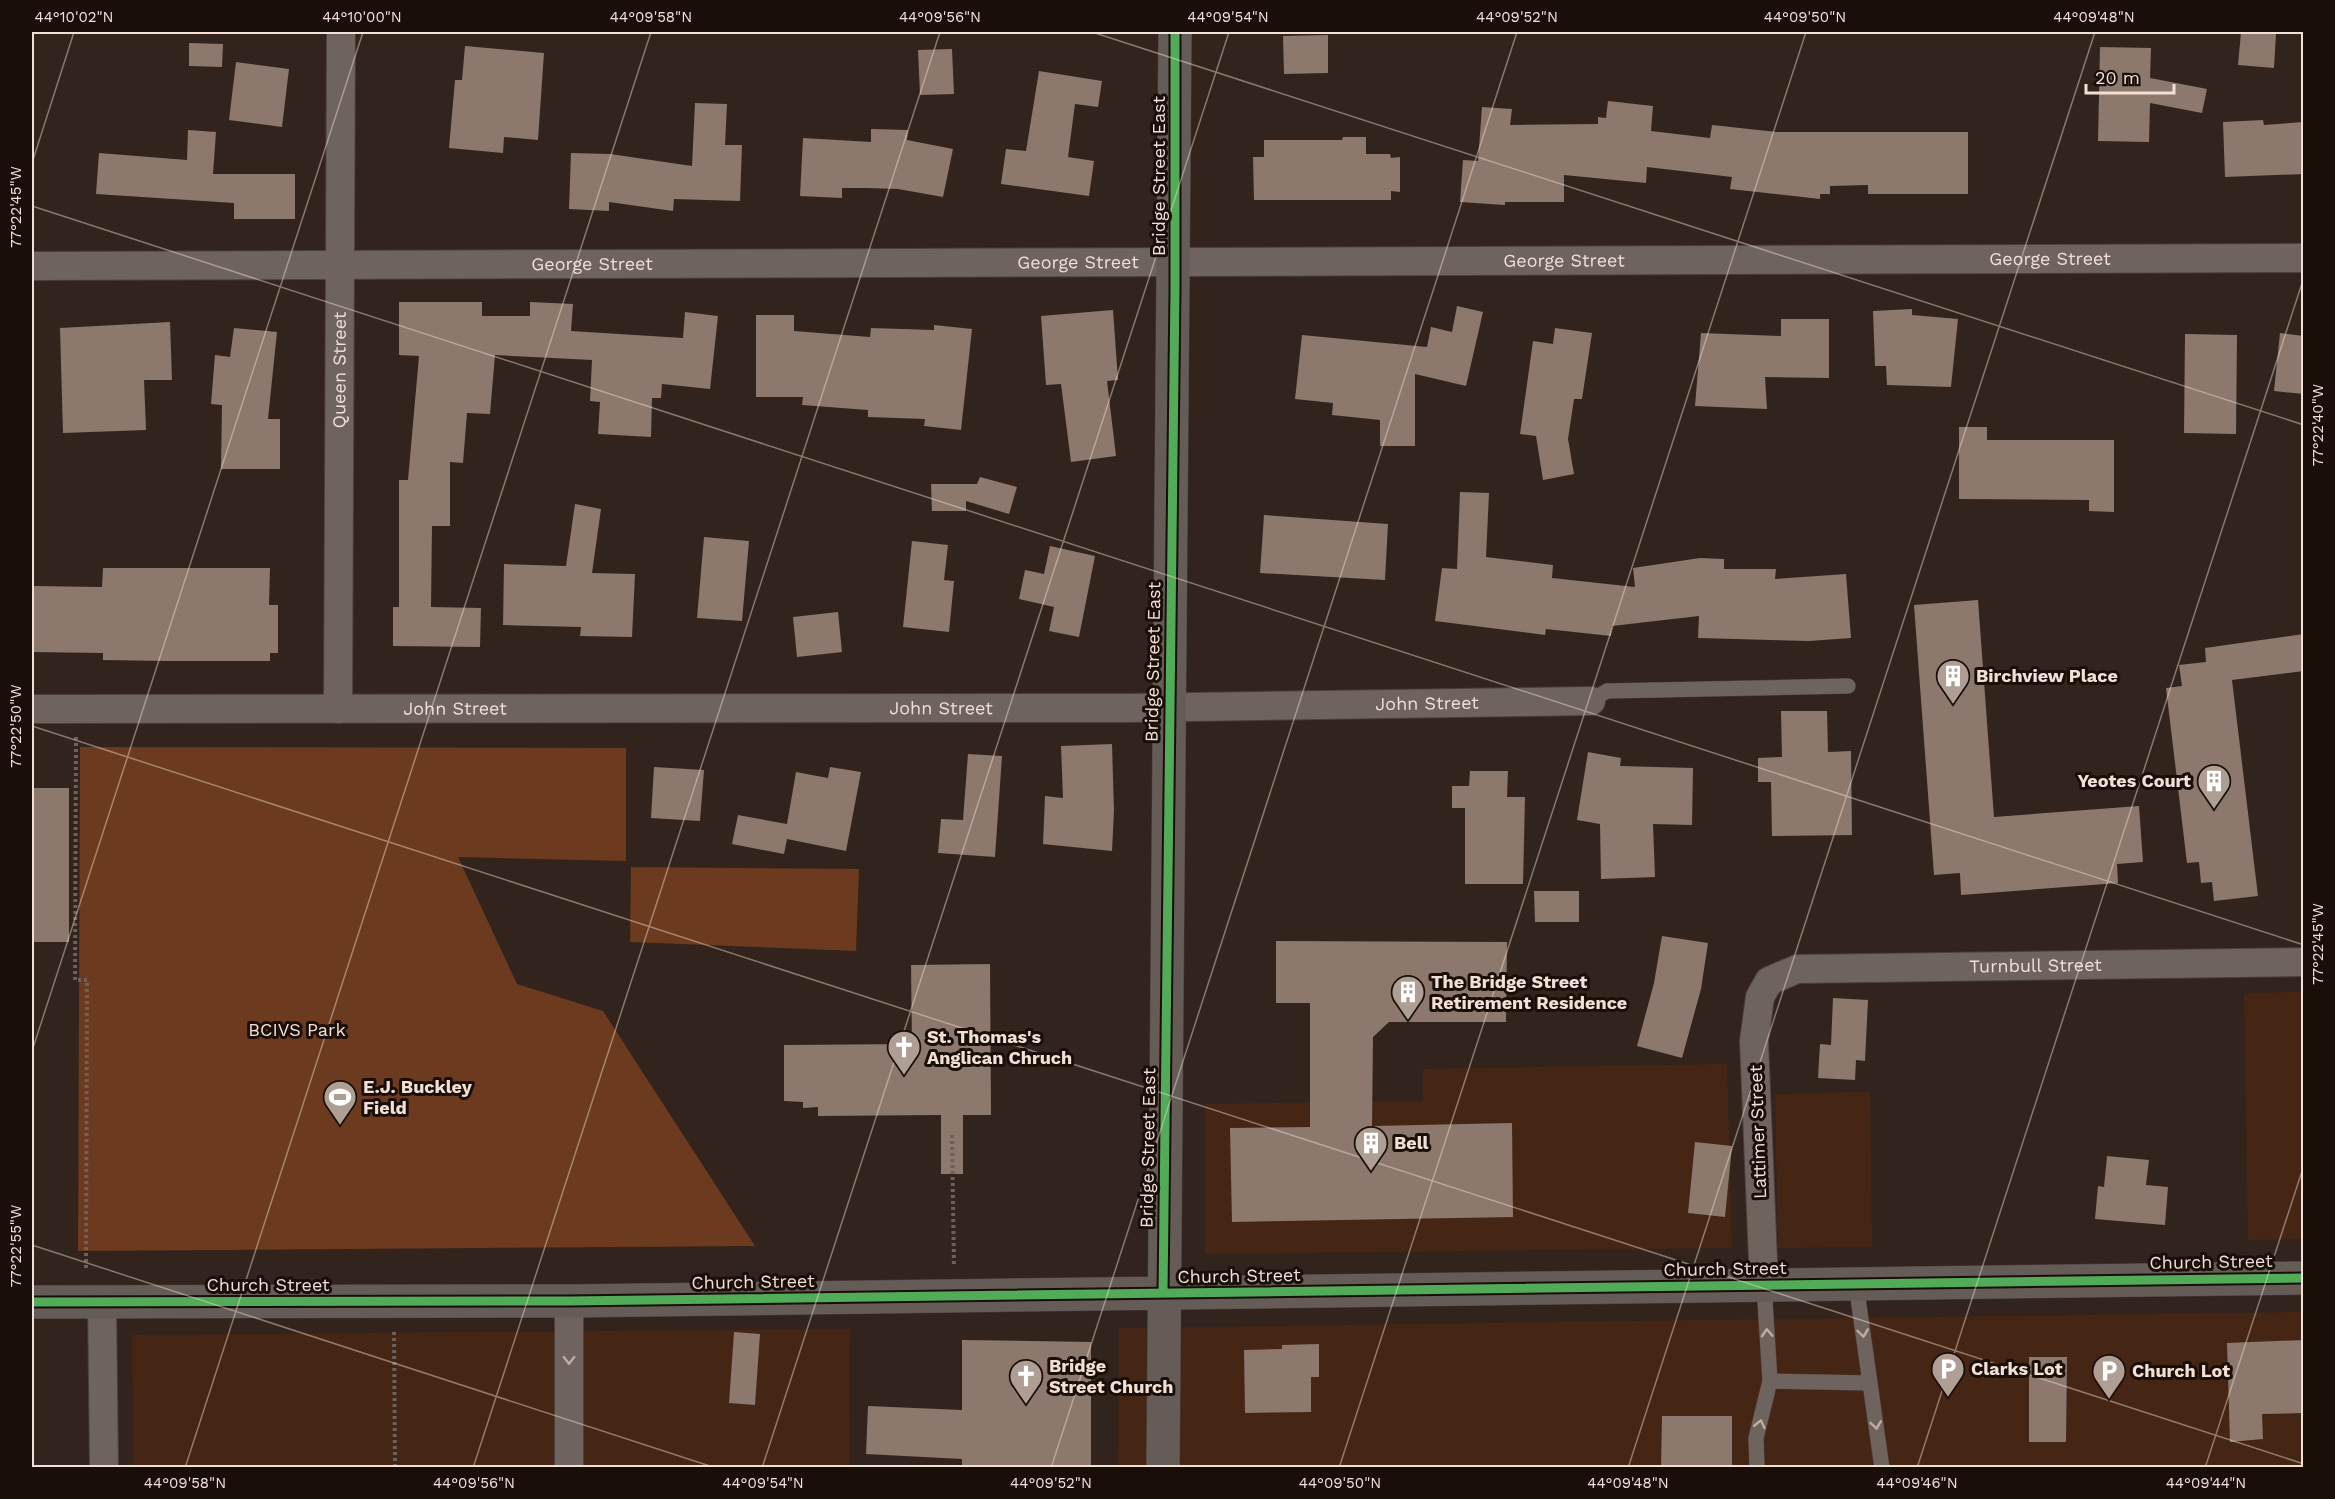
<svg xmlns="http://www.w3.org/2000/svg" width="2335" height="1499" font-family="'Work Sans',sans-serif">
<rect width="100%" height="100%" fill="#32241c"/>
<path fill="#452614" d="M 2303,992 L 2303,1239 L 2248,1240 L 2244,993 Z
M 1727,1064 L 1732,1248 L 1205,1254 L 1205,1104 L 1423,1101 L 1423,1069 Z
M 1870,1092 L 1872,1247 L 1778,1248 L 1775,1094 Z
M 2303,1312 L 2303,1467 L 1118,1468 L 1119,1328 Z
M 850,1329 L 849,1467 L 133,1467 L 132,1335 Z"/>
<path fill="#6c3a1e" d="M 80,747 L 626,748 L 626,861 L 458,857 L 517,984 L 603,1011 L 755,1246 L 78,1251 Z
M 631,867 L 859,869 L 856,951 L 630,942 Z"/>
<path fill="#8c786d" d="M 2241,32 L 2276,34 L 2274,68 L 2238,65 Z
M 1328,35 L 1328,73 L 1284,74 L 1283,36 Z
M 189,43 L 223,44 L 222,67 L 189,66 Z
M 465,46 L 544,53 L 538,140 L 504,137 L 503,153 L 449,148 L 455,80 L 462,80 Z
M 2100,47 L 2151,48 L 2150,78 L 2207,89 L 2202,113 L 2150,103 L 2149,142 L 2098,141 Z
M 952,49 L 954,94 L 920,95 L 918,50 Z
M 236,62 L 289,69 L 282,127 L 229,120 Z
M 1039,71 L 1102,81 L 1098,107 L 1075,104 L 1068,157 L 1094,161 L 1089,196 L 1001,184 L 1006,149 L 1026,151 Z
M 1608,101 L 1653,106 L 1651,131 L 1710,138 L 1712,125 L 1777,132 L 1968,132 L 1968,194 L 1868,194 L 1868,185 L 1830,186 L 1830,194 L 1820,194 L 1820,199 L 1730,189 L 1732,177 L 1647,167 L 1646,183 L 1564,175 L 1564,202 L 1505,202 L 1505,205 L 1460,202 L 1463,160 L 1478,161 L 1482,107 L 1512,109 L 1510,125 L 1598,124 L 1598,117 L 1606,118 Z
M 695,103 L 727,104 L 725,145 L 742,145 L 740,201 L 674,199 L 673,211 L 609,202 L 609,211 L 569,209 L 571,153 L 610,154 L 692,166 Z
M 2263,120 L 2264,125 L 2304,122 L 2304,174 L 2225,177 L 2223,122 Z
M 871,129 L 908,130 L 907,140 L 953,149 L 943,197 L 898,189 L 866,188 L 842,188 L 842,198 L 800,196 L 803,138 L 871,142 Z
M 188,130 L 216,132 L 213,174 L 295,174 L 295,219 L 234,219 L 234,203 L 96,194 L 99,153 L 187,160 Z
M 1343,137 L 1366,137 L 1366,154 L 1390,154 L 1391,158 L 1400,157 L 1400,192 L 1391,191 L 1391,200 L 1254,200 L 1253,157 L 1264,157 L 1264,140 L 1342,140 Z
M 399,302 L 482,302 L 482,316 L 530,316 L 530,302 L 573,304 L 571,331 L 683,338 L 685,312 L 718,316 L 710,389 L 662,384 L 661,398 L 652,398 L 651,437 L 598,434 L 600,402 L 590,401 L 592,360 L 495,355 L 490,414 L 467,413 L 463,463 L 450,462 L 450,526 L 432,526 L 431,607 L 481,608 L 480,647 L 393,646 L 393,607 L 399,607 L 399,480 L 408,480 L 419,356 L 399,355 Z
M 1457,306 L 1483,312 L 1466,386 L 1415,374 L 1415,446 L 1380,446 L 1380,420 L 1332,415 L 1333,403 L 1295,399 L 1302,335 L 1427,347 L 1431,327 L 1452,332 Z
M 1912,309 L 1912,315 L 1958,319 L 1951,387 L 1887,385 L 1886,366 L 1875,366 L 1873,311 Z
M 1113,310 L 1118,380 L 1107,381 L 1116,456 L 1071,462 L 1061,384 L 1046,385 L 1041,316 Z
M 756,315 L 794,315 L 794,331 L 870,337 L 871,328 L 934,330 L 934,325 L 972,329 L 961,430 L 924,426 L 925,419 L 868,417 L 868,410 L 802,405 L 803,397 L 756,397 Z
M 1781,319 L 1829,319 L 1829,378 L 1765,377 L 1767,409 L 1695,406 L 1701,333 L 1781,336 Z
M 170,322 L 172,380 L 144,380 L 146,430 L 63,433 L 60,328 Z
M 234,328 L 277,332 L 268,419 L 280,419 L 280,469 L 221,469 L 222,405 L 211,404 L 215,355 L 230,357 Z
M 1555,328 L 1592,333 L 1582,399 L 1574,399 L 1568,439 L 1574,474 L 1543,480 L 1536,436 L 1520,434 L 1533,341 L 1553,344 Z
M 2280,333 L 2304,336 L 2304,394 L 2274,391 Z
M 2185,334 L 2237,335 L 2236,434 L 2184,433 Z
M 1959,427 L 1987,427 L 1987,440 L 2114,440 L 2114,512 L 2089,511 L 2089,500 L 1959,499 Z
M 980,477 L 1017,487 L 1009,514 L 966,501 L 966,511 L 932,511 L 931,484 L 977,484 Z
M 1460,492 L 1489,493 L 1486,557 L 1553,565 L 1552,578 L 1635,587 L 1633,568 L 1700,558 L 1724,559 L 1724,569 L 1776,569 L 1775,579 L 1846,574 L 1851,638 L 1809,641 L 1698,638 L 1699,616 L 1612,626 L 1611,636 L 1546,629 L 1545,635 L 1435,621 L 1442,568 L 1457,569 Z
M 575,504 L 601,509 L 592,573 L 635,574 L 632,637 L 580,636 L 581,627 L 503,625 L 504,564 L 566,566 Z
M 1264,515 L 1388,524 L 1385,580 L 1260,573 Z
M 704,537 L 749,541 L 742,621 L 697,618 Z
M 912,541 L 948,545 L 944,580 L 954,581 L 949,632 L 903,627 Z
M 1050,546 L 1095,556 L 1079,637 L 1049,631 L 1054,607 L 1019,599 L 1025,570 L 1044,574 Z
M 103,568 L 270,568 L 269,605 L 278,605 L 278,653 L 270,653 L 270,661 L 168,661 L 103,660 L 103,653 L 32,652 L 32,586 L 102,587 Z
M 1978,600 L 1994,817 L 2139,806 L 2143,862 L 2117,864 L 2118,883 L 1961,895 L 1960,873 L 1934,875 L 1914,605 Z
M 838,612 L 842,652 L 797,657 L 793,617 Z
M 2304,634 L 2304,671 L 2232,680 L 2258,896 L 2214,901 L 2212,882 L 2201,883 L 2199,862 L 2187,863 L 2166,688 L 2182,686 L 2179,665 L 2206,662 L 2205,648 Z
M 1781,711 L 1827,711 L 1828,752 L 1851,751 L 1852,835 L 1772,836 L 1771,782 L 1758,782 L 1758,758 L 1782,757 Z
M 1112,744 L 1114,811 L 1112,851 L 1043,844 L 1045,796 L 1063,798 L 1061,746 Z
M 1588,752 L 1621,758 L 1620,766 L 1693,768 L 1692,825 L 1653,824 L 1655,877 L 1601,879 L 1600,824 L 1577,820 Z
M 968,754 L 1002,756 L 995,857 L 938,853 L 941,819 L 963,820 Z
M 654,767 L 704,770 L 700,821 L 651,818 Z
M 830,767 L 861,772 L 846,851 L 787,839 L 784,854 L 732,844 L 738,815 L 787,824 L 796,772 L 828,778 Z
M 1470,771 L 1508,771 L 1507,797 L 1525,797 L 1523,884 L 1465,884 L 1465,808 L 1452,808 L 1452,786 L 1469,786 Z
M 32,788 L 69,788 L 69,942 L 32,942 Z
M 1534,891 L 1579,891 L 1579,922 L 1535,922 Z
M 1662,936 L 1708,943 L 1701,989 L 1682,1058 L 1637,1046 L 1654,983 Z
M 1276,941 L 1507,942 L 1506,1022 L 1389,1022 L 1373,1037 L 1372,1126 L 1512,1123 L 1513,1217 L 1232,1222 L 1230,1128 L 1310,1127 L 1310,1003 L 1276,1003 Z
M 990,964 L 991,1115 L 963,1115 L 963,1174 L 941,1174 L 941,1115 L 818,1116 L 818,1107 L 803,1108 L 803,1102 L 784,1101 L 784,1045 L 912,1044 L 911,965 Z
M 1833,998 L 1868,1000 L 1865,1061 L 1856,1060 L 1855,1080 L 1818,1078 L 1820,1044 L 1831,1045 Z
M 1695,1142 L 1732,1146 L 1725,1217 L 1688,1213 Z
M 2107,1156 L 2149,1160 L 2146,1185 L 2168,1187 L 2165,1225 L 2095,1219 L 2098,1186 L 2104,1187 Z
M 734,1332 L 760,1334 L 755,1405 L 729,1403 Z
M 962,1340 L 1091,1342 L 1091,1467 L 962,1467 L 962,1459 L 866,1454 L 868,1406 L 962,1410 Z
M 2304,1340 L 2304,1413 L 2262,1414 L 2263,1439 L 2230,1442 L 2227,1343 Z
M 1319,1344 L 1319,1377 L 1311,1377 L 1311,1412 L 1245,1413 L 1244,1350 L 1282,1349 L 1282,1345 Z
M 2029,1357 L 2067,1357 L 2066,1442 L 2029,1442 Z
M 1662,1416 L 1732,1416 L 1732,1467 L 1661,1467 Z"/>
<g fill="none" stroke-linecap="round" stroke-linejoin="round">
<g stroke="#4c403a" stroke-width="16">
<path id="lane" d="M 1591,701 L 1607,691 L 1848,686
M 1856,1284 L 1882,1468
M 1770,1381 L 1870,1383
M 1757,1468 L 1756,1438 L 1770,1381 L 1764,1285"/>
</g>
<g stroke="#4c403a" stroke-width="30">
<g id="street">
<path id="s1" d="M 32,266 L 2304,258"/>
<path id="s2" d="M 32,709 L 1127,708 L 1591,701"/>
<path id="s3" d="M 338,709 L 341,32"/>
<path id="s4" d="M 1764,1285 L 1754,1041 L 1760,997 L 1769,981 L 1797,969 L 2304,962"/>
<path d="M 569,1301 L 569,1468"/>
<path d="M 102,1302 L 104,1468"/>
</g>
</g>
<g stroke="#4c403a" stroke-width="34">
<path id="secondary" d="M 32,1302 L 569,1301 L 2304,1278
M 1163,1468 L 1175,32"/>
</g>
<path stroke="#6c615c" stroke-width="4" stroke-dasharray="3 3" stroke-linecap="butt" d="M 76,737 L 75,980 L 87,980 L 86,1270
M 952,1135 L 954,1266
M 394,1332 L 395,1468"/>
<use href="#lane" stroke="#6e635d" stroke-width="15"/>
<use href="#street" stroke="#6e635d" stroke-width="28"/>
<use href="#secondary" stroke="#655c58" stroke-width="33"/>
<g stroke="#1a0e08" stroke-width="13">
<path id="cycleway" d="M 1163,1293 L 1175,290 L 1175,32
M 32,1302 L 569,1301 L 2304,1278"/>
</g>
<use href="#cycleway" stroke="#51ab58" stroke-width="9"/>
</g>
<defs><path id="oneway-chevron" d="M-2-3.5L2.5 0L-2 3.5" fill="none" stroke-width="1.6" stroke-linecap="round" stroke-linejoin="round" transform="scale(1.5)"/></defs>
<g stroke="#bdada5">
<use href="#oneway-chevron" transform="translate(1767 1333) rotate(-93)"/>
<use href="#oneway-chevron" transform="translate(1863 1333) rotate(82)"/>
<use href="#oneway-chevron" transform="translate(569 1360) rotate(90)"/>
<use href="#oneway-chevron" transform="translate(1760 1424) rotate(-77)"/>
<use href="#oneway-chevron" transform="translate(1876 1425) rotate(82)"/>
</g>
<path fill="none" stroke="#f2dfd5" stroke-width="1.5" stroke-opacity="0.45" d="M 1092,32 L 2304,425M 32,163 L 74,32M 32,206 L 2304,945M 32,726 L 2304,1464M 32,1051 L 363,32M 32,1245 L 716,1468M 185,1468 L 651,32M 473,1468 L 940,32M 762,1468 L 1229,32M 1051,1468 L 1517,32M 1339,1468 L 1806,32M 1628,1468 L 2095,32M 1917,1468 L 2304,277M 2205,1468 L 2304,1165"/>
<defs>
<g id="building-pin" transform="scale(1.725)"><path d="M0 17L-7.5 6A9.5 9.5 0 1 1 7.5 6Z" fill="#af9e94" stroke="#1a0e08"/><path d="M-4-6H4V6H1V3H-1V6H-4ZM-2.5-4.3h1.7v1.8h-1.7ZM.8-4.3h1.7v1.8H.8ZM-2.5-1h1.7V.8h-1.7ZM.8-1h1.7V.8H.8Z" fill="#fff"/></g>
<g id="church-pin" transform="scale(1.725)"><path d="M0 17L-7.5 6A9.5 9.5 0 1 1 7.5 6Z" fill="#af9e94" stroke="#1a0e08"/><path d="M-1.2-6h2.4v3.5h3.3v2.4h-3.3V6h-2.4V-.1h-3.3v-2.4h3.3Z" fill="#fff"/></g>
<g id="stadium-pin" transform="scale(1.725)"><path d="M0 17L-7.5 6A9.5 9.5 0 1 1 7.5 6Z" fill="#af9e94" stroke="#1a0e08"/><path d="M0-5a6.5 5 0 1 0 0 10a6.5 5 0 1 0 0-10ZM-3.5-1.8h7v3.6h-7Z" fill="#fff"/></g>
<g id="parking-pin" transform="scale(1.725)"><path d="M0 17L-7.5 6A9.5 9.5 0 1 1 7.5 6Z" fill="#af9e94" stroke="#1a0e08"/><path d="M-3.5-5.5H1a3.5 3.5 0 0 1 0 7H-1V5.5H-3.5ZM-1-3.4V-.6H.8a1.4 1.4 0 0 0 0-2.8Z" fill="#fff"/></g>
</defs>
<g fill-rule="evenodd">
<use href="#building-pin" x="1953" y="676"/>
<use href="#building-pin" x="2214" y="781"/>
<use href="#building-pin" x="1408" y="992"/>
<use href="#church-pin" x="904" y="1047"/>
<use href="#stadium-pin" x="340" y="1097"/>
<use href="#building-pin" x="1371" y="1143"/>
<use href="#parking-pin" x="1948" y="1369"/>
<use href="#parking-pin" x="2109" y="1371"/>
<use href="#church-pin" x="1026" y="1376"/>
</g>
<g text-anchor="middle" stroke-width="6" stroke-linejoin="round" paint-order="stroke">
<g font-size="18" fill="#f2dfd5" stroke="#1a0e08">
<text transform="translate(1159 176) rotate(-90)" y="6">Bridge Street East</text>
<text dy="6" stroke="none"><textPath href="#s1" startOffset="2018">George Street</textPath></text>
<text dy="6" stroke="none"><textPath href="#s1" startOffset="1532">George Street</textPath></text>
<text dy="6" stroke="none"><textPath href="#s1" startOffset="1046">George Street</textPath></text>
<text dy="6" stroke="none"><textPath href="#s1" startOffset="560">George Street</textPath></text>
<text dy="6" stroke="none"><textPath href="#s3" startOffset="339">Queen Street</textPath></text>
<text transform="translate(1153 662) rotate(-89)" y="6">Bridge Street East</text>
<text dy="6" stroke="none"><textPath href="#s2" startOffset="1395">John Street</textPath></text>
<text dy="6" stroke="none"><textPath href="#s2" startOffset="909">John Street</textPath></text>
<text dy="6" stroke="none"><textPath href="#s2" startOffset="423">John Street</textPath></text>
<text dy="6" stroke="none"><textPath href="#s4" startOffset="576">Turnbull Street</textPath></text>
<text transform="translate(1758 1132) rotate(-92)" y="6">Lattimer Street</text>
<text transform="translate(1148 1148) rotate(-89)" y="6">Bridge Street East</text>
<text transform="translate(2211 1262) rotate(-1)" y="6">Church Street</text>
<text transform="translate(1725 1269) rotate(-1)" y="6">Church Street</text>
<text transform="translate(1239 1276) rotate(-1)" y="6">Church Street</text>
<text transform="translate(753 1282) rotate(-1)" y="6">Church Street</text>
<text x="268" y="1291">Church Street</text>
</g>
<g font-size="18" font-weight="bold" fill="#f2dfd5" stroke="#1a0e08" text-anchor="start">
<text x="1976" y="682">Birchview Place</text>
<text x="2191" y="787" text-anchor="end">Yeotes Court</text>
<text x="1431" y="988">The Bridge Street<tspan x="1431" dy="21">Retirement Residence</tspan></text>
<text x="927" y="1043">St. Thomas's<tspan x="927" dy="21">Anglican Chruch</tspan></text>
<text x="363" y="1093">E.J. Buckley<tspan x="363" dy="21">Field</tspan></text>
<text x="1394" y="1149">Bell</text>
<text x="1049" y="1372">Bridge<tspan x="1049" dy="21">Street Church</tspan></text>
<text x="1971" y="1375">Clarks Lot</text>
<text x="2132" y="1377">Church Lot</text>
</g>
<g font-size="18" fill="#f3e0d6" stroke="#1a0e08">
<text x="297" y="1036">BCIVS Park</text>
</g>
</g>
<rect width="2335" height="1499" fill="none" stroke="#1a0e08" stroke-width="66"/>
<path d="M2086 84v9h88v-9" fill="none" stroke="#f2dfd5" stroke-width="3"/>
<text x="2095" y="84" font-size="18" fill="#f2dfd5" stroke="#1a0e08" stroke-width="4.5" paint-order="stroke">20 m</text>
<rect x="33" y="33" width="2269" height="1433" fill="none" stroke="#f2dfd5" stroke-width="2"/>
<g font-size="15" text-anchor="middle" fill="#f2dfd5">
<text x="74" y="22">44°10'02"N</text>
<text x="362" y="22">44°10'00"N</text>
<text x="651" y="22">44°09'58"N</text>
<text x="940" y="22">44°09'56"N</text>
<text x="1228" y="22">44°09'54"N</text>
<text x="1517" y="22">44°09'52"N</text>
<text x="1805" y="22">44°09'50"N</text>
<text x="2094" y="22">44°09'48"N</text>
<text transform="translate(16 207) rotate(-90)" y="5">77°22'45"W</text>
<text transform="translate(2318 425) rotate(-90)" y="5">77°22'40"W</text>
<text transform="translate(16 726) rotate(-90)" y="5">77°22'50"W</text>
<text transform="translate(2318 944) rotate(-90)" y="5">77°22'45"W</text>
<text transform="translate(16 1246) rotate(-90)" y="5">77°22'55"W</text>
<text x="185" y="1488">44°09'58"N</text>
<text x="474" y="1488">44°09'56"N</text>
<text x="763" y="1488">44°09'54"N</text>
<text x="1051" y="1488">44°09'52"N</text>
<text x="1340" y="1488">44°09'50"N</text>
<text x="1628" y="1488">44°09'48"N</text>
<text x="1917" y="1488">44°09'46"N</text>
<text x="2206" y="1488">44°09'44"N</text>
</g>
</svg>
